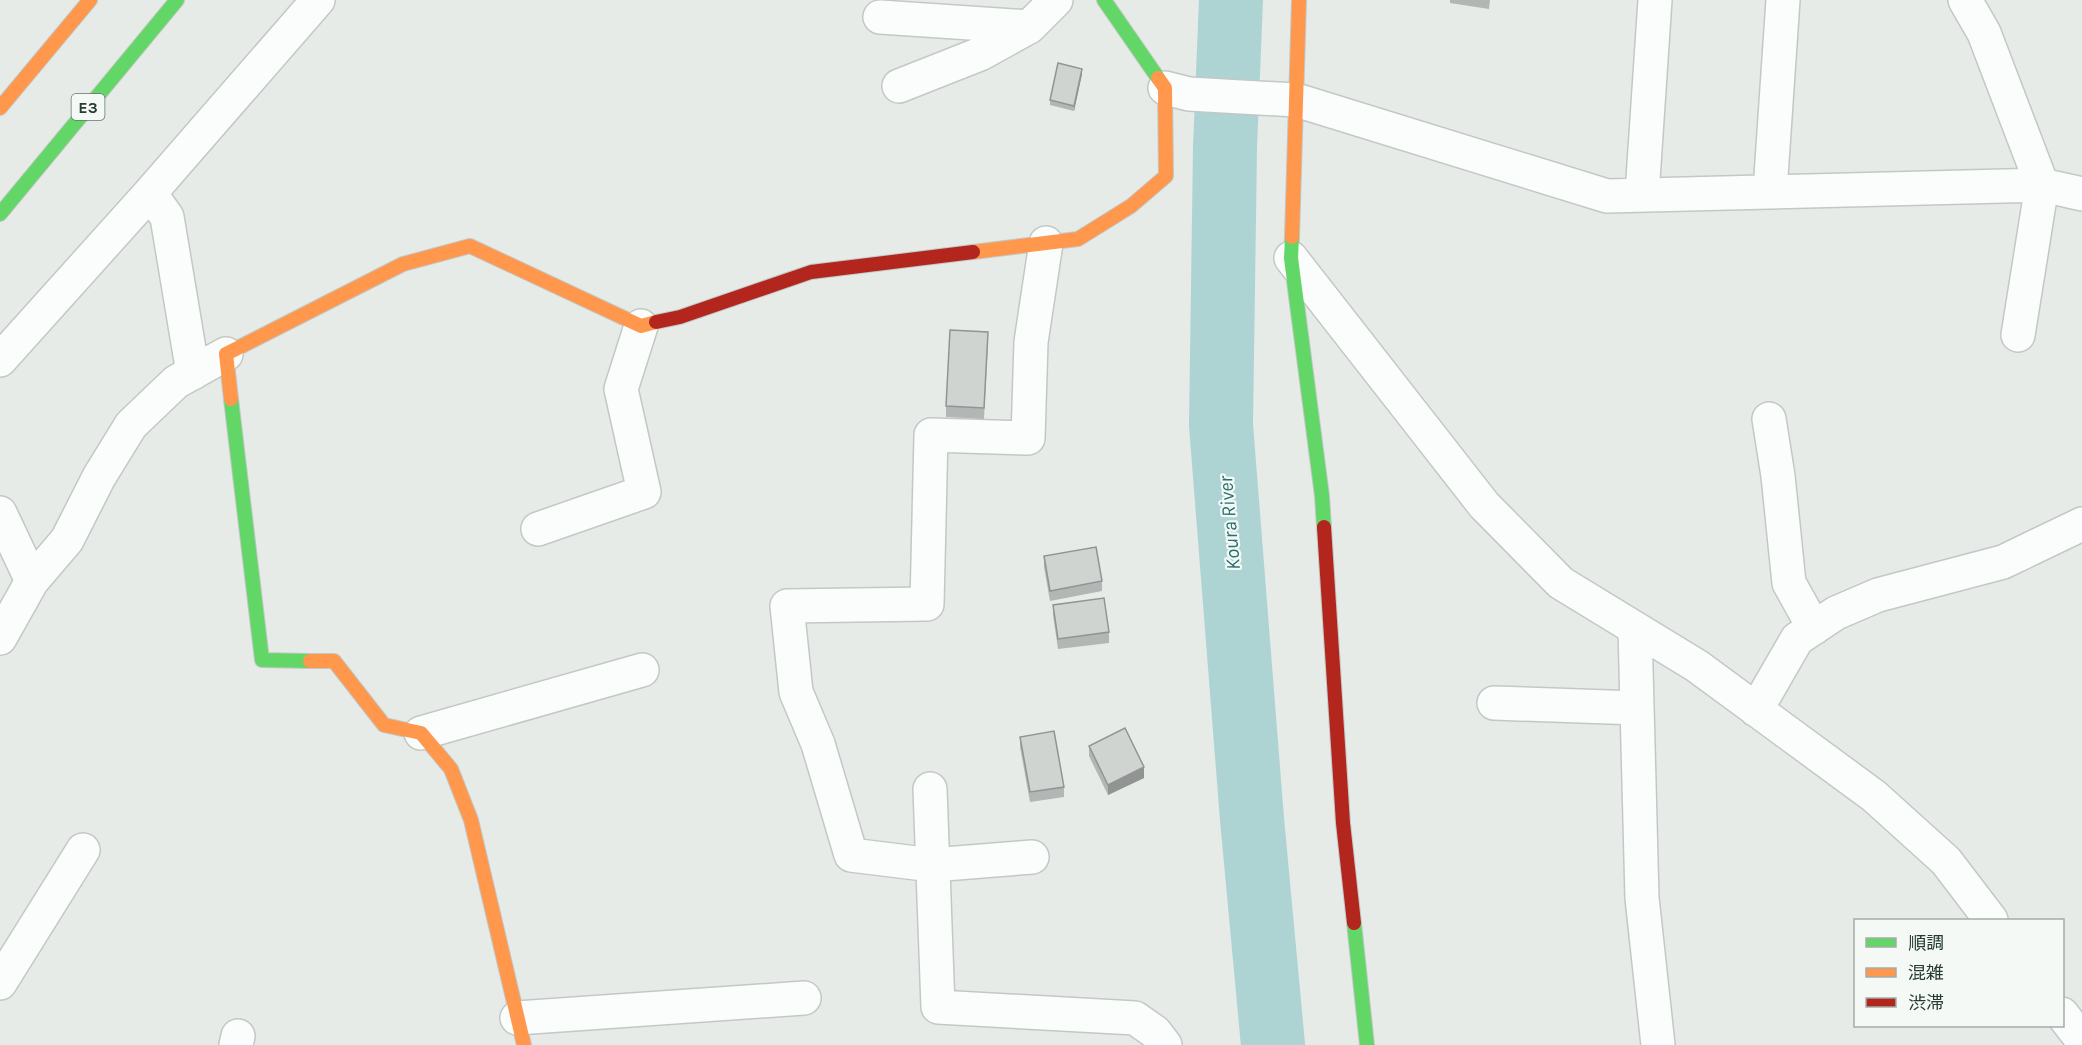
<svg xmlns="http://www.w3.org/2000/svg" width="2082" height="1045" font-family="Karla,'Noto Sans JP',sans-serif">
<rect width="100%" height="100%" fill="#e6ebe8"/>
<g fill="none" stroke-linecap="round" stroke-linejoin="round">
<path stroke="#add4d3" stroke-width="64" d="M 1231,0 L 1225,147 L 1221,425 L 1252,819 L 1273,1045"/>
<g stroke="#c3c8c5" stroke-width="36">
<path id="street" d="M 1965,0 L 1984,33 L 2042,185 L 2018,335
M 880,17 L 1029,27 L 1056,0
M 899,86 L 980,54 L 1029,27
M 1165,88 L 1189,94 L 1296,100 L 1607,196 L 2042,185 L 2082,194
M 1770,191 L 1783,0
M 150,193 L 167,217 L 193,373
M 1642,194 L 1655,0
M 1291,258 L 1484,505 L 1561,583 L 1697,666 L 1874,796 L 1946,861 L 1991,920
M 0,360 L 150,193 L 318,0
M 1769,419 L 1778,476 L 1789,583 L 1814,628
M 0,513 L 32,581
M 538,529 L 644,492 L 621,389 L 641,326
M 1635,629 L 1642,898 L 1658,1045
M 0,638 L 32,581 L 67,540 L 99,477 L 131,425 L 176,382 L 226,354
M 1494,703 L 1637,708
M 1756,710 L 1797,639 L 1836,613 L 1878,595 L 2003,562 L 2082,524
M 421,733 L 642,670
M 930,789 L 938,1007 L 1135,1018 L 1155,1032 L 1165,1045
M 1032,857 L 932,865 L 851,855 L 818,744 L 796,692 L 787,606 L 927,604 L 931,435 L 1028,438 L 1031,342 L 1046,243
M 0,983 L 83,850
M 2062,1014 L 2082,1040
M 517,1018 L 804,998
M 236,1045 L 238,1036"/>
</g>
<g stroke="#c2c8c5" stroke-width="16">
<path id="fast" d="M 1104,0 L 1158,78
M 0,214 L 177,0
M 1292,237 L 1291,258 L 1322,496 L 1324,527
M 231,399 L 262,660 L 310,661
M 1354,923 L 1367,1045"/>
</g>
<g stroke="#c2c8c5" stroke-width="16">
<path id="slow" d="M 0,108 L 90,0
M 1292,237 L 1299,0
M 973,252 L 1078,239 L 1131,206 L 1166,176 L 1165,88 L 1158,78
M 231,399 L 226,354 L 403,264 L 470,246 L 641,326 L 656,322
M 310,661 L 334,661 L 384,725 L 421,733 L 451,769 L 471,820 L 524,1045"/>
</g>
<g stroke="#c2c8c5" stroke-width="16">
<path id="jam" d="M 656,322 L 680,317 L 811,272 L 973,252
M 1324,527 L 1343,823 L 1354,923"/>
</g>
<use href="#street" stroke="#fbfcfc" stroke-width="33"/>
<use href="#fast" stroke="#63d668" stroke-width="14"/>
<use href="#slow" stroke="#ff974d" stroke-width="14"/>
<use href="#jam" stroke="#b3261e" stroke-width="14"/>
</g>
<path fill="#b2b6b4" d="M 1450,0 L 1490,0 L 1489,9 L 1450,3 Z
M 1082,74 L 1074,111 L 1050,105 L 1050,100 Z
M 988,343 L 984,419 L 946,417 L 946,406 Z
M 1044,556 L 1102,581 L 1102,591 L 1050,601 L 1044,567 Z
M 1053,605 L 1109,632 L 1109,643 L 1058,649 L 1053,615 Z
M 1020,737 L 1064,787 L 1064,797 L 1030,802 L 1020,747 Z
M 1089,746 L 1144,778 L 1108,795 L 1089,756 Z"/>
<path fill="#919492" d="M 1082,69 L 1082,74 L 1074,111 L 1074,106 Z
M 1144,767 L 1144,778 L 1108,795 L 1108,785 Z"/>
<path fill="#cfd4d1" stroke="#919492" stroke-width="1.5" d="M 1058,63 L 1082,69 L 1074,106 L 1050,100 Z
M 950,330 L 988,332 L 984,408 L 946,406 Z
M 1096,547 L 1102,581 L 1050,591 L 1044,556 Z
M 1104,598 L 1109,632 L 1058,639 L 1053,605 Z
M 1125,728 L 1144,767 L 1108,785 L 1089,746 Z
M 1054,731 L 1064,787 L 1030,792 L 1020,737 Z"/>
<g text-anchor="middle" stroke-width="4.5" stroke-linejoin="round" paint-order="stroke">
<rect fill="#f5f9f6" stroke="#64756e" stroke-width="1.5" x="71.5" y="94" width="33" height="26" rx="4.5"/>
<g font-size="16" font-weight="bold" fill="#263c33">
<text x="88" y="113">E3</text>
</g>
<g font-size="20" font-style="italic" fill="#276f71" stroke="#f5f9f6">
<text transform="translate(1229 523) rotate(-95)" y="7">Koura River</text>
</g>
</g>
<rect x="1854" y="919" width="210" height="108" fill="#f5f9f6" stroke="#a2ada8" stroke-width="1.5"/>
<rect x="1866" y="938" width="30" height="9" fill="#63d668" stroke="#a2ada8" stroke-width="1.5"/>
<text x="1908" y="949" font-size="18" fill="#263c33">順調</text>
<rect x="1866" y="968" width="30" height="9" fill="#ff974d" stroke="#a2ada8" stroke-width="1.5"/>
<text x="1908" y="979" font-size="18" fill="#263c33">混雑</text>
<rect x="1866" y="998" width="30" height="9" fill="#b3261e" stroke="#a2ada8" stroke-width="1.5"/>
<text x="1908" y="1009" font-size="18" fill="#263c33">渋滞</text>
</svg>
